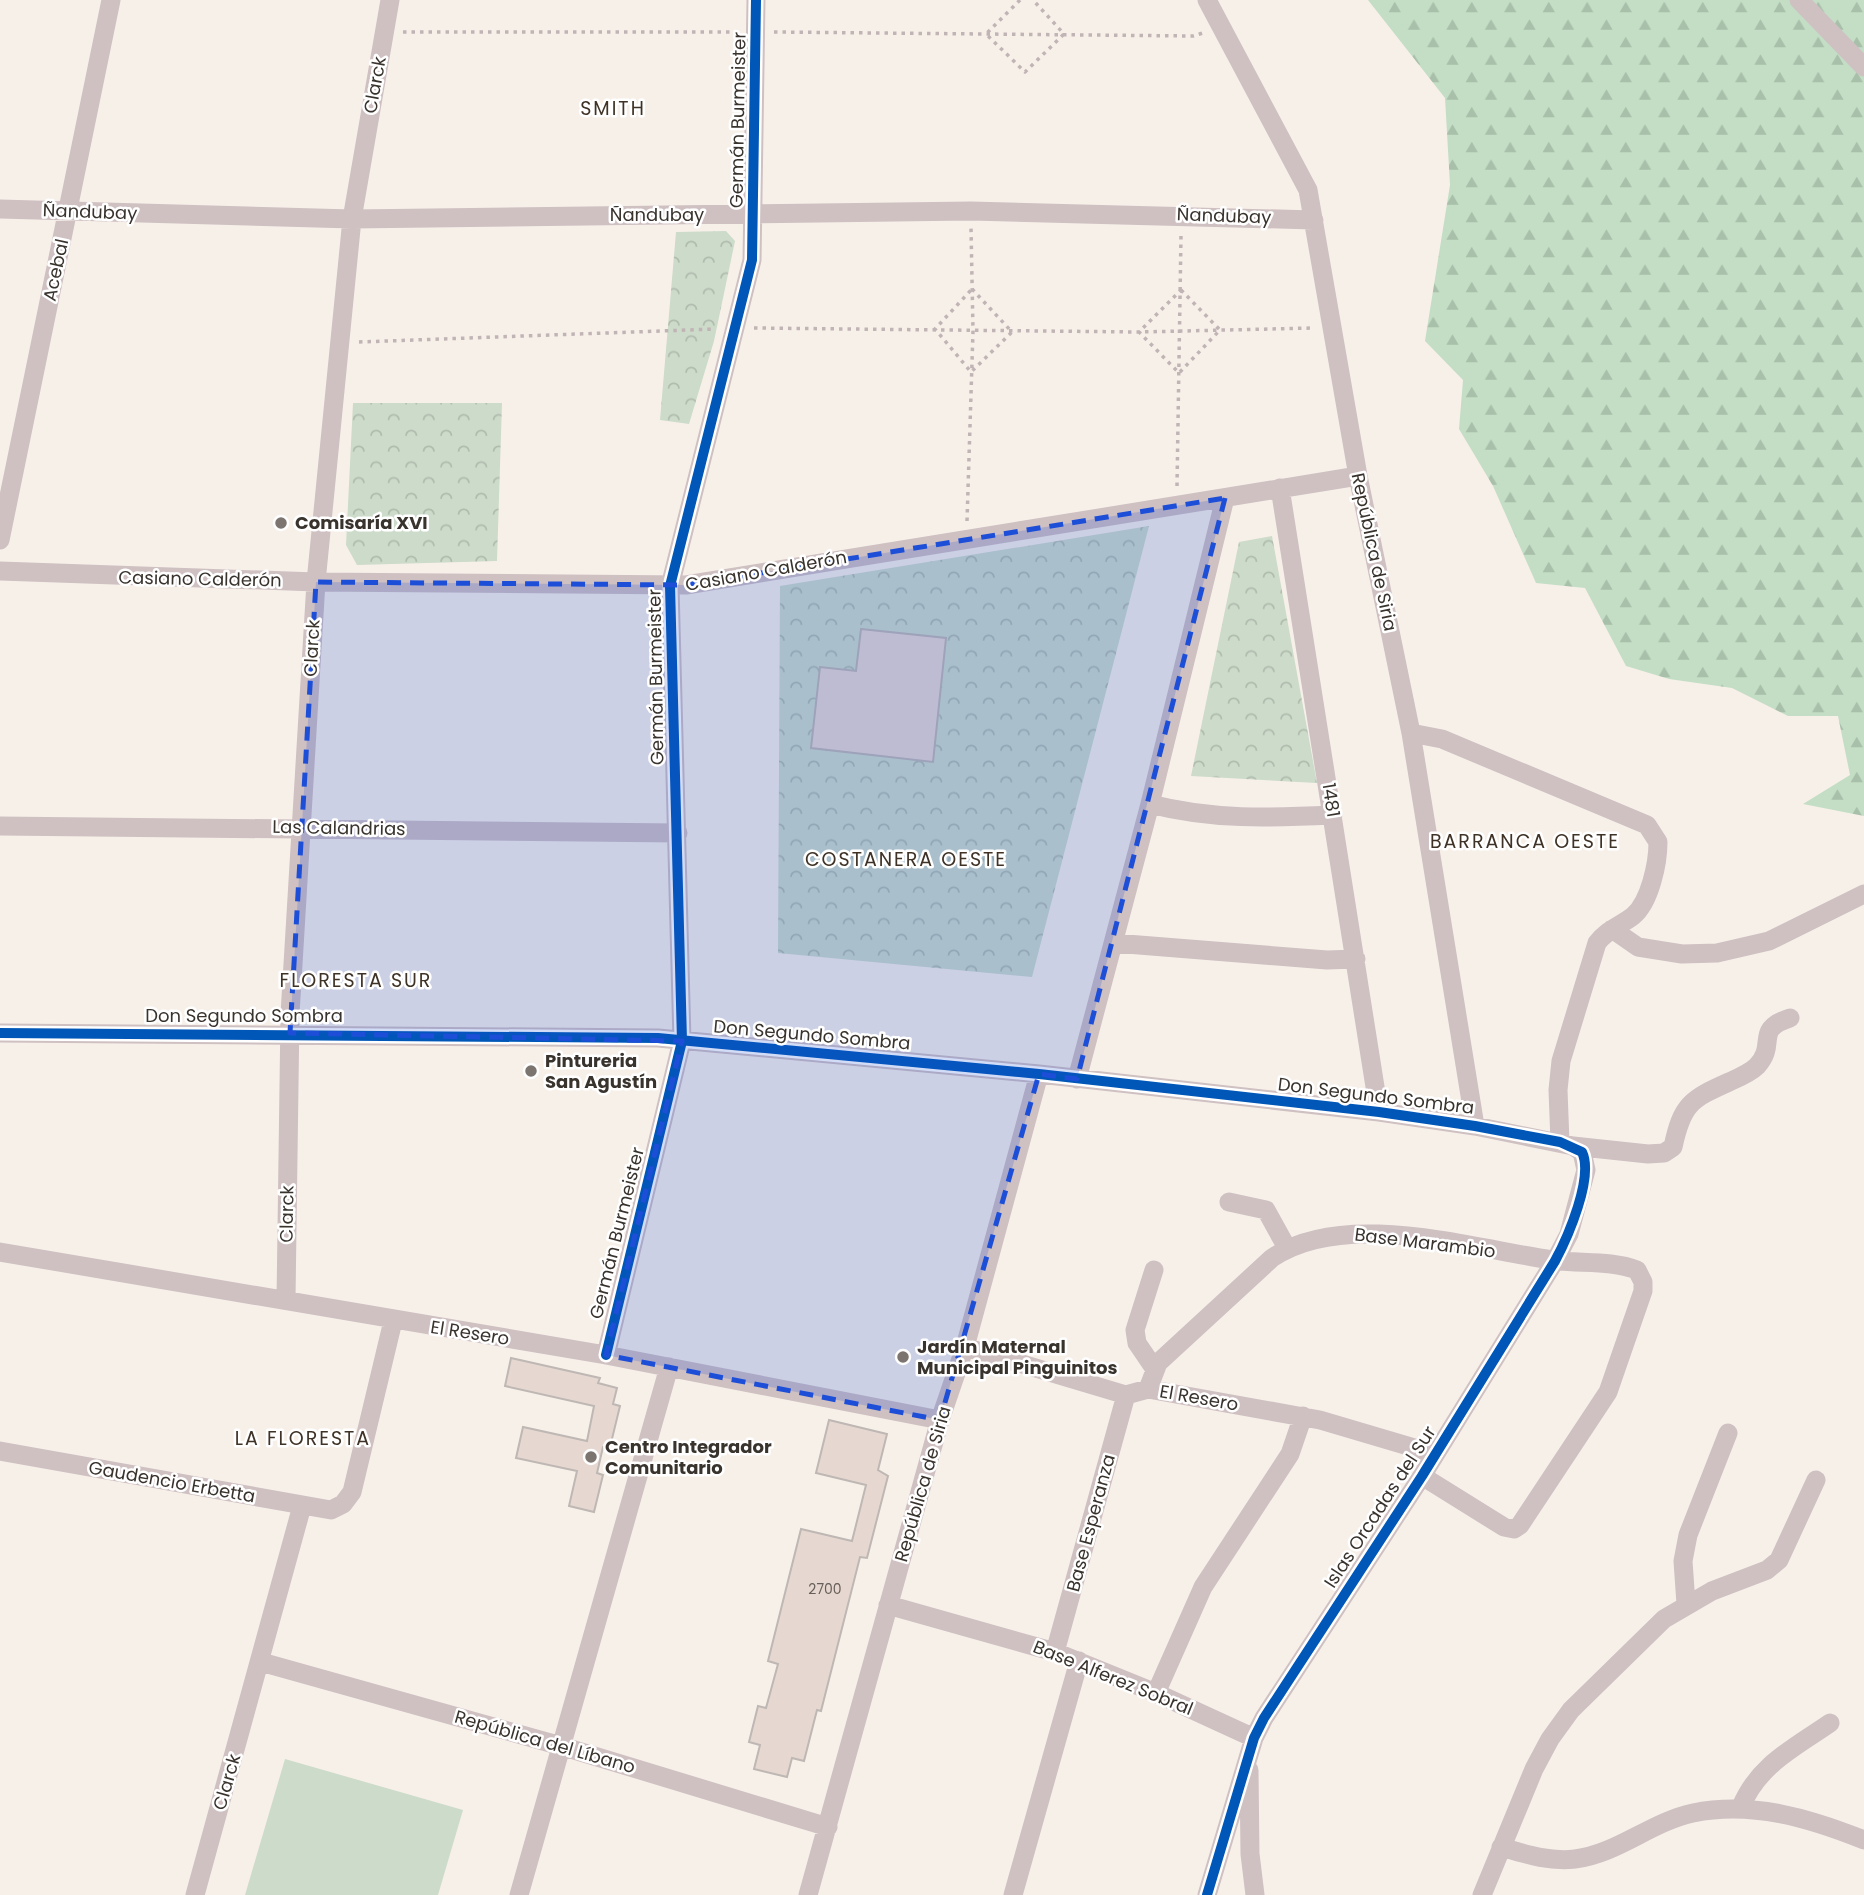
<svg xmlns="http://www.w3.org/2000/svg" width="1864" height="1895" font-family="Poppins,sans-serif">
<defs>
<pattern id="forest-firs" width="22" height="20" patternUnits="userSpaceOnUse" patternTransform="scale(1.75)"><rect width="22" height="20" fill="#c3dec5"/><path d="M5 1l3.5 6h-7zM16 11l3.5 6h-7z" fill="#a8bfaa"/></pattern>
<pattern id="park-crowns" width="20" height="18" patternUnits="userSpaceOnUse" patternTransform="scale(1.75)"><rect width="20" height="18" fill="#ccdbca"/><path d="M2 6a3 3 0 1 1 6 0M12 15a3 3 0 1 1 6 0" fill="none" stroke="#b0bcae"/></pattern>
</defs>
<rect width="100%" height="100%" fill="#f7f0e9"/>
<path fill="#ccdbca" d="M 285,1759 L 463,1810 L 438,1895 L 245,1895 Z"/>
<path fill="url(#forest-firs)" d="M 1368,0 L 1864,0 L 1864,816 L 1803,804 L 1850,775 L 1838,716 L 1788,716 L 1732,688 L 1669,679 L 1626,666 L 1585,588 L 1536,583 L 1493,486 L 1459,429 L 1463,380 L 1425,341 L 1450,185 L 1445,98 Z"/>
<path fill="url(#park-crowns)" d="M 726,231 L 735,241 L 714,341 L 689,424 L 660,420 L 676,232 Z
M 353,403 L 502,403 L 497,561 L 357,565 L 346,545 Z
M 1149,526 L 1032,977 L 778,953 L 780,586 Z
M 1272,536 L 1317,783 L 1191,776 L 1239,542 Z"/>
<path fill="#e6d8d1" stroke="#beb7b3" stroke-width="2" d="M 861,629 L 946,638 L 933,762 L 811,748 L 820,667 L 856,671 Z
M 511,1358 L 600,1378 L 598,1383 L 617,1388 L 613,1404 L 620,1406 L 610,1447 L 603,1447 L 597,1473 L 603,1475 L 594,1512 L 569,1506 L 577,1471 L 516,1458 L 523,1427 L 587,1441 L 594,1406 L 505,1386 Z
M 829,1420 L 887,1434 L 878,1470 L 888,1476 L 867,1558 L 860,1557 L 821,1711 L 817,1710 L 804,1761 L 792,1758 L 787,1777 L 754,1769 L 760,1745 L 749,1742 L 758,1706 L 766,1708 L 778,1664 L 768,1661 L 801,1529 L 852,1541 L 866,1485 L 816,1473 Z"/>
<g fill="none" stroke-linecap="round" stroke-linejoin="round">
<path stroke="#c1b4b5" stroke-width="3.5" stroke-dasharray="3.5 5" stroke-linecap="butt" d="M 1020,0 L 986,34 L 1025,72 L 1064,34 L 1033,0
M 403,32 L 738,32
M 774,32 L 1193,36 L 1203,33
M 972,289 L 1012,332 L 971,372 L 935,329 Z
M 1181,290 L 1220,330 L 1179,373 L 1139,332 Z
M 754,328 L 1139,332 L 1314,328
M 359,342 L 715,329
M 1177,486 L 1181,235
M 967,521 L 973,331 L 971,228"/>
<path stroke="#cfc0c2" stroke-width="19" d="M 1207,0 L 1308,190 L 1358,476 L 1411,733 L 1475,1126
M 1799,0 L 1864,67
M 0,209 L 352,219 L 971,211 L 1314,220
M 1280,488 L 1379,1112
M 0,540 L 111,0
M 0,571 L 316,582 L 686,585 L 1358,476
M 1411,733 L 1442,739 L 1647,825 L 1658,842 C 1658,863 1650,902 1633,916 C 1620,926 1606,930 1597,943 L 1561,1061 L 1558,1090 L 1560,1142
M 1150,804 C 1212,820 1270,818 1333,815
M 0,826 L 678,833
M 1612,929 L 1638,947 L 1682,954 L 1717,953 L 1769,941 L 1864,894
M 1114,943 L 1327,960 L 1356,959
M 0,1033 L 658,1038 L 1039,1074 L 1379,1112 L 1475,1126 L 1573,1146 L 1648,1154 L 1664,1153 L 1673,1147 C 1682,1104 1691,1099 1729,1082 C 1738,1078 1750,1073 1757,1066 C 1778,1043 1753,1030 1790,1018
M 1077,1079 L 1150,804 L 1225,498
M 1229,1202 L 1266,1210 L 1287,1248
M 0,1252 L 606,1355 L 940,1420
M 286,1300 L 290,1014 L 316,582 L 352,219 L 390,0
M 965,1347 L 1126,1395 L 1148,1389 L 1320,1420 L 1435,1454
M 606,1355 L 682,1041 L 670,586 L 752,260 L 756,0
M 1154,1368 L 1137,1343 L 1135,1330 L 1154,1270
M 1148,1389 L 1158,1363 L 1272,1258 C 1344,1209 1470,1248 1552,1260 C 1579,1264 1611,1260 1637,1270 L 1643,1282 L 1643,1291 L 1608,1392 L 1520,1525 L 1514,1529 L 1504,1527 L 1422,1476
M 0,1451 L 331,1510 L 343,1504 L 352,1492 L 393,1321
M 1686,1604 L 1683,1561 L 1688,1535 L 1728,1433
M 888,1605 L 1055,1652 L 1156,1693 L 1254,1738
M 1055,1652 L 1126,1395
M 261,1662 L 561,1746 L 828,1827
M 1156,1693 L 1203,1587 L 1290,1454 L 1303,1416
M 1249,1770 L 1250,1854 L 1255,1895
M 1741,1807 C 1758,1765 1794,1748 1830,1723
M 1501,1847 C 1525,1854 1549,1862 1575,1859 C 1617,1854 1651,1822 1693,1813 C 1752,1801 1809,1818 1864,1840
M 195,1895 L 302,1506
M 519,1895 L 669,1367
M 808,1895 L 940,1420 L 965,1347 L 1039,1074
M 1013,1895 L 1079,1661
M 1207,1895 L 1254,1738 L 1264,1718 L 1422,1476 L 1555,1261 L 1569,1234 L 1586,1170 L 1582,1152 L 1573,1146
M 1482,1895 L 1534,1769 L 1550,1739 L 1571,1710 L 1664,1619 L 1712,1591 L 1767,1570 L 1779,1560 L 1816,1480"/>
<g stroke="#fff" stroke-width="15">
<path id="cycleway" d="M 0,1033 L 658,1038 L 1039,1074 L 1379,1112 L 1475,1126 L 1560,1142 L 1582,1152 C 1594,1177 1568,1237 1555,1261 L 1422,1476 L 1264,1718 L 1254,1738 L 1207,1895
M 606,1355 L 682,1041 L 670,586 L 752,260 L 756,0"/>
</g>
<use href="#cycleway" stroke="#0057b8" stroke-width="10"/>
</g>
<path fill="#1d4ed8" fill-opacity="0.2" stroke="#1d4ed8" stroke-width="5" stroke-dasharray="14 9" stroke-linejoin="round" d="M 1225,498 L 1077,1079 L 1039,1074 L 940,1420 L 606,1355 L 682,1041 L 290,1033 L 316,582 L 686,585 Z"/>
<g fill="#7c756f" stroke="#fff" stroke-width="2.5">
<circle cx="281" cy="523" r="7"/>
<circle cx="531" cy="1071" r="7"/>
<circle cx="903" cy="1357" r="7"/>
<circle cx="591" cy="1457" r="7"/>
</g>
<g text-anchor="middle" stroke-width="5" stroke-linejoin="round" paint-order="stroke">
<g font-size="14" fill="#665e58">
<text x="825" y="1594">2700</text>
</g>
<g font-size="18" fill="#39332d" stroke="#fff">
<text transform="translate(375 85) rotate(-80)" y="6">Clarck</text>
<text transform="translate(738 120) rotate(-89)" y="6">Germán Burmeister</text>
<text transform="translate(90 212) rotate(2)" y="6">Ñandubay</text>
<text x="657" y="221">Ñandubay</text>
<text transform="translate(1224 216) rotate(2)" y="6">Ñandubay</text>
<text transform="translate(56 270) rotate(-78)" y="6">Acebal</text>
<text transform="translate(1374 552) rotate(78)" y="6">República de Siria</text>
<text transform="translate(766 571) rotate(-10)" y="6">Casiano Calderón</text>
<text transform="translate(200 579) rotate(1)" y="6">Casiano Calderón</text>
<text transform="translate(312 648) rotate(-87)" y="6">Clarck</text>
<text transform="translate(656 677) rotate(-91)" y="6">Germán Burmeister</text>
<text transform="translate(1331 800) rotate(81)" y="6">1481</text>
<text transform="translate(339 828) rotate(1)" y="6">Las Calandrias</text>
<text x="244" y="1022">Don Segundo Sombra</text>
<text transform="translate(812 1035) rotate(5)" y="6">Don Segundo Sombra</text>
<text transform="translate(1376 1096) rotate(7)" y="6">Don Segundo Sombra</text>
<text transform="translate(287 1214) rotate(-89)" y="6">Clarck</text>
<text transform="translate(617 1233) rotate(-76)" y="6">Germán Burmeister</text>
<text transform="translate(1425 1243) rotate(7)" y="6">Base Marambio</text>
<text transform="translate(470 1333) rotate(9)" y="6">El Resero</text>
<text transform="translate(1199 1398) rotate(10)" y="6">El Resero</text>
<text transform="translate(172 1482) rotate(10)" y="6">Gaudencio Erbetta</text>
<text transform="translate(923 1484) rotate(-74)" y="6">República de Siria</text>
<text transform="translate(1380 1507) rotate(-57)" y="6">Islas Orcadas del Sur</text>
<text transform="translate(1091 1523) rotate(-75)" y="6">Base Esperanza</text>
<text transform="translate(1113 1678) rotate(22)" y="6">Base Alferez Sobral</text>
<text transform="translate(545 1742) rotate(16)" y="6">República del Líbano</text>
<text transform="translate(227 1782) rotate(-74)" y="6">Clarck</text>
</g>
<g font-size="18" font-weight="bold" fill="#39332d" stroke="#fff" text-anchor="start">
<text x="295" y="529">Comisaría XVI</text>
<text x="545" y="1067">Pintureria<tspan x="545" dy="21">San Agustín</tspan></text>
<text x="917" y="1353">Jardín Maternal<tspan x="917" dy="21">Municipal Pinguinitos</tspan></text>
<text x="605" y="1453">Centro Integrador<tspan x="605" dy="21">Comunitario</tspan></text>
</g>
<g font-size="19" letter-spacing="2" fill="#3f3226" stroke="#fff">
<text x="613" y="115">SMITH</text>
<text x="1525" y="848">BARRANCA OESTE</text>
<text x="906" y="866">COSTANERA OESTE</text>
<text x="356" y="987">FLORESTA SUR</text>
<text x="303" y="1445">LA FLORESTA</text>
</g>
</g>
</svg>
